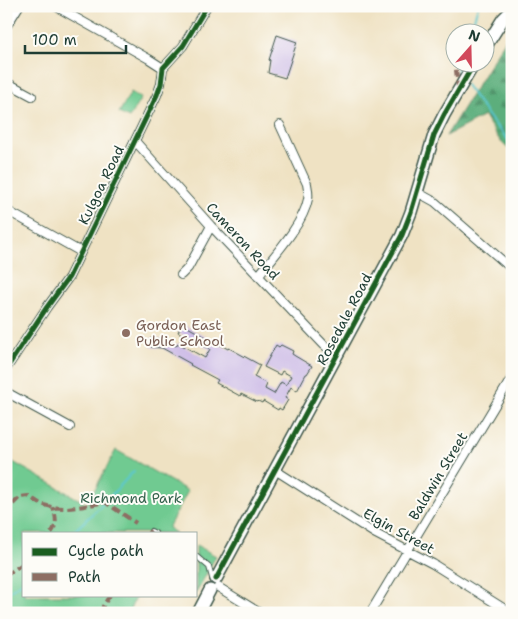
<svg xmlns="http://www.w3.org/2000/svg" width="518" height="619" font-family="'Shantell Sans',sans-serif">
<defs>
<pattern id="forest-firs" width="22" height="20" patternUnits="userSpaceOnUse" patternTransform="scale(1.25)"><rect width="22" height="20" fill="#5cae7b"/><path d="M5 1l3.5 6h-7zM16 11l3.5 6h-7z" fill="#4b8f66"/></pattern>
</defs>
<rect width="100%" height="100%" fill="#fdfcf7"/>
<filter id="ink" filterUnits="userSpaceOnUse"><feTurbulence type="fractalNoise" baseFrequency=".02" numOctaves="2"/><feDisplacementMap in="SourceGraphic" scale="10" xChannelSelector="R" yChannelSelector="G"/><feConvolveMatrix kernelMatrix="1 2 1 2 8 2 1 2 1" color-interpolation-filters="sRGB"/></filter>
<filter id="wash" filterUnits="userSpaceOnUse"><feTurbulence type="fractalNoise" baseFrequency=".0096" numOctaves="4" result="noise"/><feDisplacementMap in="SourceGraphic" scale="20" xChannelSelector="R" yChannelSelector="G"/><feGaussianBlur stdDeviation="1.12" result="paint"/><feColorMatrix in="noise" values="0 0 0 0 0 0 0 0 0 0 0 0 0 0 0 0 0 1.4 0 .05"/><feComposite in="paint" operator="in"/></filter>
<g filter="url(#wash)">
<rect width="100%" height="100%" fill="#efe2c3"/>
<path fill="url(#forest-firs)" stroke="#3e7658" d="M 512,29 L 512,152 L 501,142 L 484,116 L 446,136 Z"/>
<path fill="#70ca91" stroke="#488462" d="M 131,92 L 141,98 L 129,118 L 119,113 Z
M 116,450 L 188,491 L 168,528 L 176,533 L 24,533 L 24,595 L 137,595 L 128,613 L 6,613 L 6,458 L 87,504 Z
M 196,545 L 216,556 L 196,593 Z"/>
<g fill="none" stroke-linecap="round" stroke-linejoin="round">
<path stroke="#5bc8cf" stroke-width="2" d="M 470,32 L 478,6
M 457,62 L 458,73 L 460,77
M 466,85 L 492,121 L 512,144
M 72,533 L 105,502 L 134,471
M 6,593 L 24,581
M 6,609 L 7,613"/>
</g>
<g id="blocks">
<path fill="#cbb9e6" d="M 277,35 L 297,42 L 285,78 L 268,73 L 270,60 L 269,60 Z
M 182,324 L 228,349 L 229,348 L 260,365 L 254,377 L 267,384 L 265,389 L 274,394 L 281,382 L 286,385 L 291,376 L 282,371 L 280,375 L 264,367 L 276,345 L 279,347 L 281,345 L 293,351 L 292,354 L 295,356 L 312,366 L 307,374 L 306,374 L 297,391 L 291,387 L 285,398 L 288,400 L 282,410 L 279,408 L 278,410 L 263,401 L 262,403 L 258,401 L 257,402 L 241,394 L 240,396 L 216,383 L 218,380 L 190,365 L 191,364 L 162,348 L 151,347 L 151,338 L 164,339 L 176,346 L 178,343 L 205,358 L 210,349 L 178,332 Z"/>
</g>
</g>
<g filter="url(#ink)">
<use href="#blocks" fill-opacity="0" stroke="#3e5649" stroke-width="1"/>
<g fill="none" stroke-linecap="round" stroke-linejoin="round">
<g stroke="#3e5649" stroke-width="6">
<path id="lane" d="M 151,531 L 155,533
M 196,556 L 209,567 L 212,578"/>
</g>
<g stroke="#3e5649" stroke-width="10">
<path id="street" d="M 55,6 L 149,59 L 163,68
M 6,27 L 19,6
M 6,82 L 32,96
M 135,141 L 211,226 L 324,345 L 337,356
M 417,192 L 435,202 L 512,269
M 6,210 L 81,252
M 181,275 L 188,268 L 211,226
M 258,276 C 274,256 304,223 308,199 C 309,194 308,189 307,184 L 280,125
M 6,369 L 47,307 L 69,277 L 157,95 L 161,84 L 163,68 L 183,46 L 207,6
M 6,392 L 70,427
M 275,470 L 374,533 L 433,564 L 511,613
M 218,587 L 260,613
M 370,613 L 512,377"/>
</g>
<g stroke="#3e5649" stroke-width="14">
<path id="secondary" d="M 486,46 L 503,19 L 512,10
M 216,579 L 402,235 L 411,212 L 434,135 L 444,115 L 475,62
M 198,613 L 210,590"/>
</g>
<use href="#lane" stroke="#fff" stroke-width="4"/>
<use href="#street" stroke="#fff" stroke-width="8"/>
<use href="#secondary" stroke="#fff" stroke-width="11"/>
<path stroke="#8d6e63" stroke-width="4" stroke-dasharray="8 4" stroke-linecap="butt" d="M 456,58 L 455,61 L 458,88
M 13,504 L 20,497 L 28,496 C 32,498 37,502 41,504 C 62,512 85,506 105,502 L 136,523
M 51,533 C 58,524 56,517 53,507
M 148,533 L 151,531
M 6,575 L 24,563
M 102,613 L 103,606 L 110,595"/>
<g stroke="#fdfcf7" stroke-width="8">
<path id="cycleway" d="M 6,369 L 47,307 L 69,277 L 157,95 L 161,84 L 163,68 L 183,46 L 207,6
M 216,579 L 402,235 L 411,212 L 434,135 L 444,115 L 475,62"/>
</g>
<use href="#cycleway" stroke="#1b5e20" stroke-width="5"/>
</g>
</g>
<circle fill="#8d6e63" stroke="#fdfcf7" stroke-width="2" cx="126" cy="333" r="5"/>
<g text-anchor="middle" stroke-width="4" stroke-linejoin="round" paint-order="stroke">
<g font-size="14" fill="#1f3d34" stroke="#fdfcf7">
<text transform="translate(101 185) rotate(-64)" y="5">Kulgoa Road</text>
<text transform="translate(243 241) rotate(47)" y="5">Cameron Road</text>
<text transform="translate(344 319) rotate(-62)" y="5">Rosedale Road</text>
<text transform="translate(438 476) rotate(-59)" y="5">Baldwin Street</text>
<text transform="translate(399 531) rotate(29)" y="5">Elgin Street</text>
</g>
<g font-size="14" fill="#785e54" stroke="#fdfcf7" text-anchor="start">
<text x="136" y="330">Gordon East<tspan x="136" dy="16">Public School</tspan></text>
</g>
<g font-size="14" fill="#33604b" stroke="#fdfcf7">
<text x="131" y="503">Richmond Park</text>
</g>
</g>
<rect width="518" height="619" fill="none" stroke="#fdfcf7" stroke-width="25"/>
<rect x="22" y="532" width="175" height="65" fill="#fdfcf7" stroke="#a4b0a9"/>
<rect x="32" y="548" width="25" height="8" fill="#1b5e20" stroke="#a4b0a9"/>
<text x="68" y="556" font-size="15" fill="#1f3d34">Cycle path</text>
<rect x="32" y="573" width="25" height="8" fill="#8d6e63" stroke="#a4b0a9"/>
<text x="68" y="582" font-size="15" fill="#1f3d34">Path</text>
<g transform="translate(470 48) rotate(20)"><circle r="24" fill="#fdfcf7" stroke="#a4b0a9"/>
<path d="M0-4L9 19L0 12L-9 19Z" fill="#d1495b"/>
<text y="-8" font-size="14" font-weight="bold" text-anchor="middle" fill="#1f3d34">N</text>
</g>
<path d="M25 45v8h101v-8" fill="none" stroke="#1f3d34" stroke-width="2.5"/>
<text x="32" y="45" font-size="15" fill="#1f3d34" stroke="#fdfcf7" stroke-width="4" paint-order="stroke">100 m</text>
</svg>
